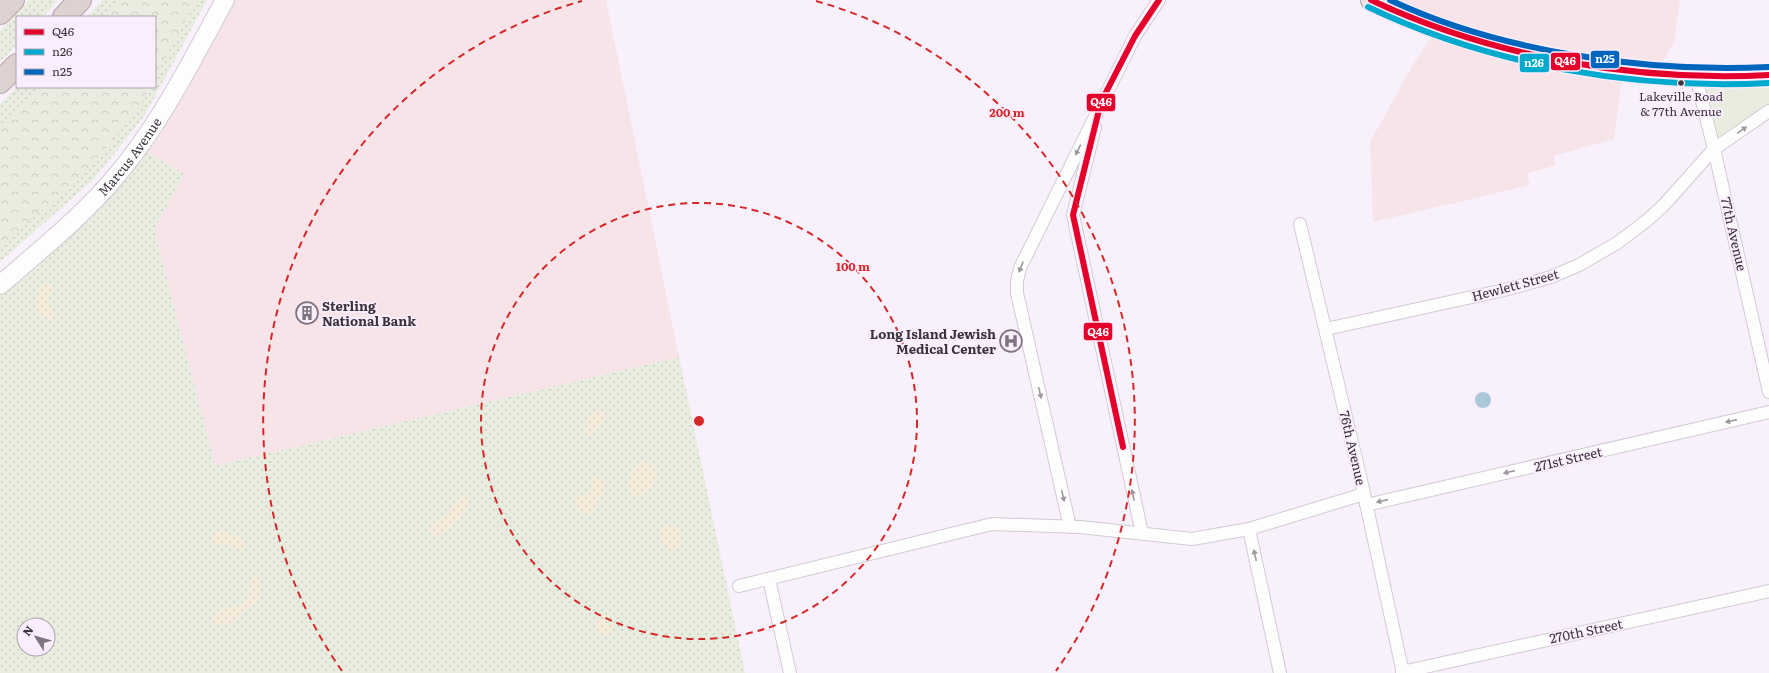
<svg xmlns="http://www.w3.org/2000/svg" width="1769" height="673" font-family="Literata,serif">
<defs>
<pattern id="grass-dots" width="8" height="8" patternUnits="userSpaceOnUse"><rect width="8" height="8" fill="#e9ede0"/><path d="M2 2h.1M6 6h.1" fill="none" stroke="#c9ccc1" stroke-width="1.8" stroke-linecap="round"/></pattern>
<pattern id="forest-crowns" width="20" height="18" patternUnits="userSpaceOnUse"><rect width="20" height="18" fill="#e9ede0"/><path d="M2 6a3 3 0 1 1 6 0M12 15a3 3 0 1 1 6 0" fill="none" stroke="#c9ccc1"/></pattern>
<pattern id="sand-dots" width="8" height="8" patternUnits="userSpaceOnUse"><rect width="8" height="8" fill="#f5ecdc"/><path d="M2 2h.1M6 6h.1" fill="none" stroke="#d3cbbe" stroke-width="1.8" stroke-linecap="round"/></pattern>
</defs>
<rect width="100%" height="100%" fill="#f8f0fa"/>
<path fill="#f6e4e9" d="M 225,0 L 606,0 L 679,357 L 215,466 L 154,229 L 184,174 L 139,147 Z
M 1371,0 L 1680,0 L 1674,43 L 1655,74 L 1623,70 L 1614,139 L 1553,156 L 1556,165 L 1527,173 L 1530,185 L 1373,222 L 1370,142 L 1414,63 L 1437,28 Z"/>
<path fill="url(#grass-dots)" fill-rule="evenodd" d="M 29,0 L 58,0 L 43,17 L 17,17 L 17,44 L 0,62 L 0,31 Z
M 103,0 L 207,0 L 145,115 L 95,178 L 0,262 L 0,104 L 17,87 L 155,87 L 155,17 L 86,17 Z
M 139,147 L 184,174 L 154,229 L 215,466 L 679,357 L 745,673 L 0,673 L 0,285 ZM 24,625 L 48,625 L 48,649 L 24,649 Z"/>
<path fill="url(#forest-crowns)" d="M 118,0 L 197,0 L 155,77 L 155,17 L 104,17 Z
M 39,87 L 150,87 L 137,111 L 82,176 L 0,246 L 0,125 Z"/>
<path fill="url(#sand-dots)" d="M 45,283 L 51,284 L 54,289 L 47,300 L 55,311 L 54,318 L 51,320 L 40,317 C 34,305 33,292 45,283 Z
M 595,410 L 604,412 L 606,418 L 594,434 L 588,437 C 582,427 586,417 595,410 Z
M 645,460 L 656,467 C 660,480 648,499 633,496 C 622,486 632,462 645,460 Z
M 594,475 L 603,479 L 606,487 L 593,511 L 586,516 L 577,509 L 574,499 C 578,493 585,497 589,491 C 592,487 591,480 594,475 Z
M 464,495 L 467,497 L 470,503 C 462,518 450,530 435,537 L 428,530 L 431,523 C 453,517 449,502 464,495 Z
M 667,524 C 682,525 683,534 680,547 L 670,552 L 662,542 L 659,533 Z
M 223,529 L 230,534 L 239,536 L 246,544 L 245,550 L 240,551 L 225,544 L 213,544 L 210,537 L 213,533 Z
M 255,576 L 258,577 C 260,587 262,597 254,604 C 252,606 249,607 246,609 C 237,616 236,621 224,626 L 215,623 L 212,619 L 216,611 C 227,605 245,609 249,595 C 250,590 249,585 250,579 Z
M 603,613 L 609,616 L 613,628 L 610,636 C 601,635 596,631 595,623 Z"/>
<path fill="#e9ede0" d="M 1769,75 L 1769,110 L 1714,149 L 1696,77 Z"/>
<path fill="#aac8d8" d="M1475 400a8 8 0 1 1 16 0a8 8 0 1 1-16 0Z"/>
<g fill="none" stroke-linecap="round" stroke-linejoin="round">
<g stroke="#d2cad4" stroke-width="14">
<path id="street" d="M 1696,77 L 1714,149 L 1769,392
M 1095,127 L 1073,215 L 1142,533
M 1300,224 L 1361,480 L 1403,673
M 1326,329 L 1504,290 L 1551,277 L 1579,265 L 1617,243 L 1645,222 L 1663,206 L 1714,149 L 1769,111
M 1366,505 L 1769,412
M 1070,527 L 1017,293 L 1017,281 L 1020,268 L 1135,36 L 1159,0
M 1249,529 L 1280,673
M 769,579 L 790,673
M 739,586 L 992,524 L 1080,527 L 1192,539 L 1249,529 L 1364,494
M 1402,672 L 1769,591"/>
</g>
<g stroke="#d2cad4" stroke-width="20">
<g id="secondary">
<path id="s1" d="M 0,285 C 40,250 83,216 117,175 C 161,123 192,60 225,0"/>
</g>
</g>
<g stroke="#b5a5a7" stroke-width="22">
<path id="primary" d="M 1371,0 C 1446,38 1523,56 1606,67 C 1661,74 1714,79 1769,75"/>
</g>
<g stroke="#b5a5a7" stroke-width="24">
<path id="highway" d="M 0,13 L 13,0
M 64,17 L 80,0
M 0,82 L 17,65"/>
</g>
<use href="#street" stroke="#fefdfe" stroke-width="12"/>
<use href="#secondary" stroke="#fefdfe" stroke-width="18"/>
<use href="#primary" stroke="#ebe3e2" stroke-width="20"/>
<use href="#highway" stroke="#ded2d0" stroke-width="22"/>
<g stroke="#faedfd" stroke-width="9">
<path id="bus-1" d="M 1371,0 C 1492,57 1635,82 1769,75
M 1123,447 L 1073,215 L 1101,102 L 1135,36 L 1159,0"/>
</g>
<g stroke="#faedfd" stroke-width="9">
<path id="bus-2" d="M 1368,7 C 1490,65 1634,90 1769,83"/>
</g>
<g stroke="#faedfd" stroke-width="9">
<path id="bus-3" d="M 1390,0 C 1500,52 1647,73 1769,67"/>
</g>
<use href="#bus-1" stroke="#e4002b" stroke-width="6"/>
<use href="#bus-2" stroke="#00a9ce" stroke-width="6"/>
<use href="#bus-3" stroke="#0065bd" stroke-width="6"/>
</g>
<defs><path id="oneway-solid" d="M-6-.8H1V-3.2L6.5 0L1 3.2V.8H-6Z"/></defs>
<g fill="#9c989d">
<use href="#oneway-solid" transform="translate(1742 130) rotate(-35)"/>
<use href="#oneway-solid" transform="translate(1078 150) rotate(116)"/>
<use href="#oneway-solid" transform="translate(1021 267) rotate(112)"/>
<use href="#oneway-solid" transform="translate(1040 393) rotate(77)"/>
<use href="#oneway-solid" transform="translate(1731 421) rotate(167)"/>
<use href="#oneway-solid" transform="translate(1509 472) rotate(167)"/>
<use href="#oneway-solid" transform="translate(1133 495) rotate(-102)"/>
<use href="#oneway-solid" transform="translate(1063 496) rotate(77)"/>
<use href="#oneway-solid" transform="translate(1382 501) rotate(167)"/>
<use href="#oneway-solid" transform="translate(1255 555) rotate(-102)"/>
</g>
<g fill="none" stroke="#d62828" stroke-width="2" stroke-dasharray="7 5">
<circle cx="699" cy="421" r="218"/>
<path d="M342 671A436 436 0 0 1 582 1M816 1A436 436 0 0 1 1056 671"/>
</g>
<defs>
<g id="building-ring" transform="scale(1.15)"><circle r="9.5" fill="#faedfd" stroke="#7c747e" stroke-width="1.5"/><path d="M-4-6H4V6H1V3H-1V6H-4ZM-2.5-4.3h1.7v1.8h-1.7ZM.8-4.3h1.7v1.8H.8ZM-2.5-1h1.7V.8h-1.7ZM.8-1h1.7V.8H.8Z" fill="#7c747e"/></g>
<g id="hospital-ring" transform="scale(1.15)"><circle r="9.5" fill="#faedfd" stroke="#7c747e" stroke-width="1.5"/><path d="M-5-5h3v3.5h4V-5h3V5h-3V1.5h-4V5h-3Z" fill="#7c747e"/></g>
</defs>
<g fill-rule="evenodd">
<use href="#building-ring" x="307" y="313"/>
<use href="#hospital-ring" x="1011" y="341"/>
</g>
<circle fill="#3a323c" stroke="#faedfd" stroke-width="1.5" cx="1681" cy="83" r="3.5"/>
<g text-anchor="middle" stroke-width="3.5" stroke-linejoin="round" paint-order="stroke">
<g font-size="12" fill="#3a323c" stroke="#faedfd">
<text x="1681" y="101">Lakeville Road<tspan x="1681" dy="15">&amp; 77th Avenue</tspan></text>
</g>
<g font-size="13" fill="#3a323c" stroke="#faedfd">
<text dy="5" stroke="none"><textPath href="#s1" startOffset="183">Marcus Avenue</textPath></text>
<text transform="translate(1734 234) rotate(77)" y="5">77th Avenue</text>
<text transform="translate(1515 285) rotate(-15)" y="5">Hewlett Street</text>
<text transform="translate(1353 448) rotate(77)" y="5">76th Avenue</text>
<text transform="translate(1568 459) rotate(-13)" y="5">271st Street</text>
<text transform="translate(1586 631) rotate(-12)" y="5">270th Street</text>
</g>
<g font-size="13" font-weight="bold" fill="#3a323c" stroke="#faedfd" text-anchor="start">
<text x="322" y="311">Sterling<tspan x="322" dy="15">National Bank</tspan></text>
<text x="996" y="339" text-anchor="end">Long Island Jewish<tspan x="996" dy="15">Medical Center</tspan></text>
</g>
</g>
<circle cx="699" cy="421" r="6" fill="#d62828" stroke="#faedfd" stroke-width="2"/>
<g font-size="12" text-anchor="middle" font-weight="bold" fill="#d62828" stroke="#faedfd" stroke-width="3.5" stroke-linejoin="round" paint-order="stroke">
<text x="1007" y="117">200 m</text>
<text x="853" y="271">100 m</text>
</g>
<g stroke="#faedfd" stroke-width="1.5">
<rect x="1590" y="50" width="30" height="19" rx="4" fill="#0065bd"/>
<rect x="1550" y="52" width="31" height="19" rx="4" fill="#e4002b"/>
<rect x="1519" y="53" width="31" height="20" rx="4" fill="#00a9ce"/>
<rect x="1086" y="93" width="30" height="19" rx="4" fill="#e4002b"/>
<rect x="1083" y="322" width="30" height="19" rx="4" fill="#e4002b"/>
</g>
<g font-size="11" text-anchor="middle" font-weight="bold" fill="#fff">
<text x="1605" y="63">n25</text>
<text x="1565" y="65">Q46</text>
<text x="1534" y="67">n26</text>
<text x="1101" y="106">Q46</text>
<text x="1098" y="336">Q46</text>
</g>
<rect x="16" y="16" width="140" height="72" fill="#faedfd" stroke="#ada2b0"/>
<rect x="24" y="29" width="20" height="6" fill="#e4002b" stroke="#ada2b0"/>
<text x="52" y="36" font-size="12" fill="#3a323c">Q46</text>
<rect x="24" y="49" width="20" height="6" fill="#00a9ce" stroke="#ada2b0"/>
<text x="52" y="56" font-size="12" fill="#3a323c">n26</text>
<rect x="24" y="69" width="20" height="6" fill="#0065bd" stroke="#ada2b0"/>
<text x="52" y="76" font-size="12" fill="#3a323c">n25</text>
<g transform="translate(36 637) rotate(307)"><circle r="19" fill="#faedfd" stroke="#ada2b0"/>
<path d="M0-3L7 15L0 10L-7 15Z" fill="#7c747e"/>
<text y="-6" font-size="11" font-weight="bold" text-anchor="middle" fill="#3a323c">N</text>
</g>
</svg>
